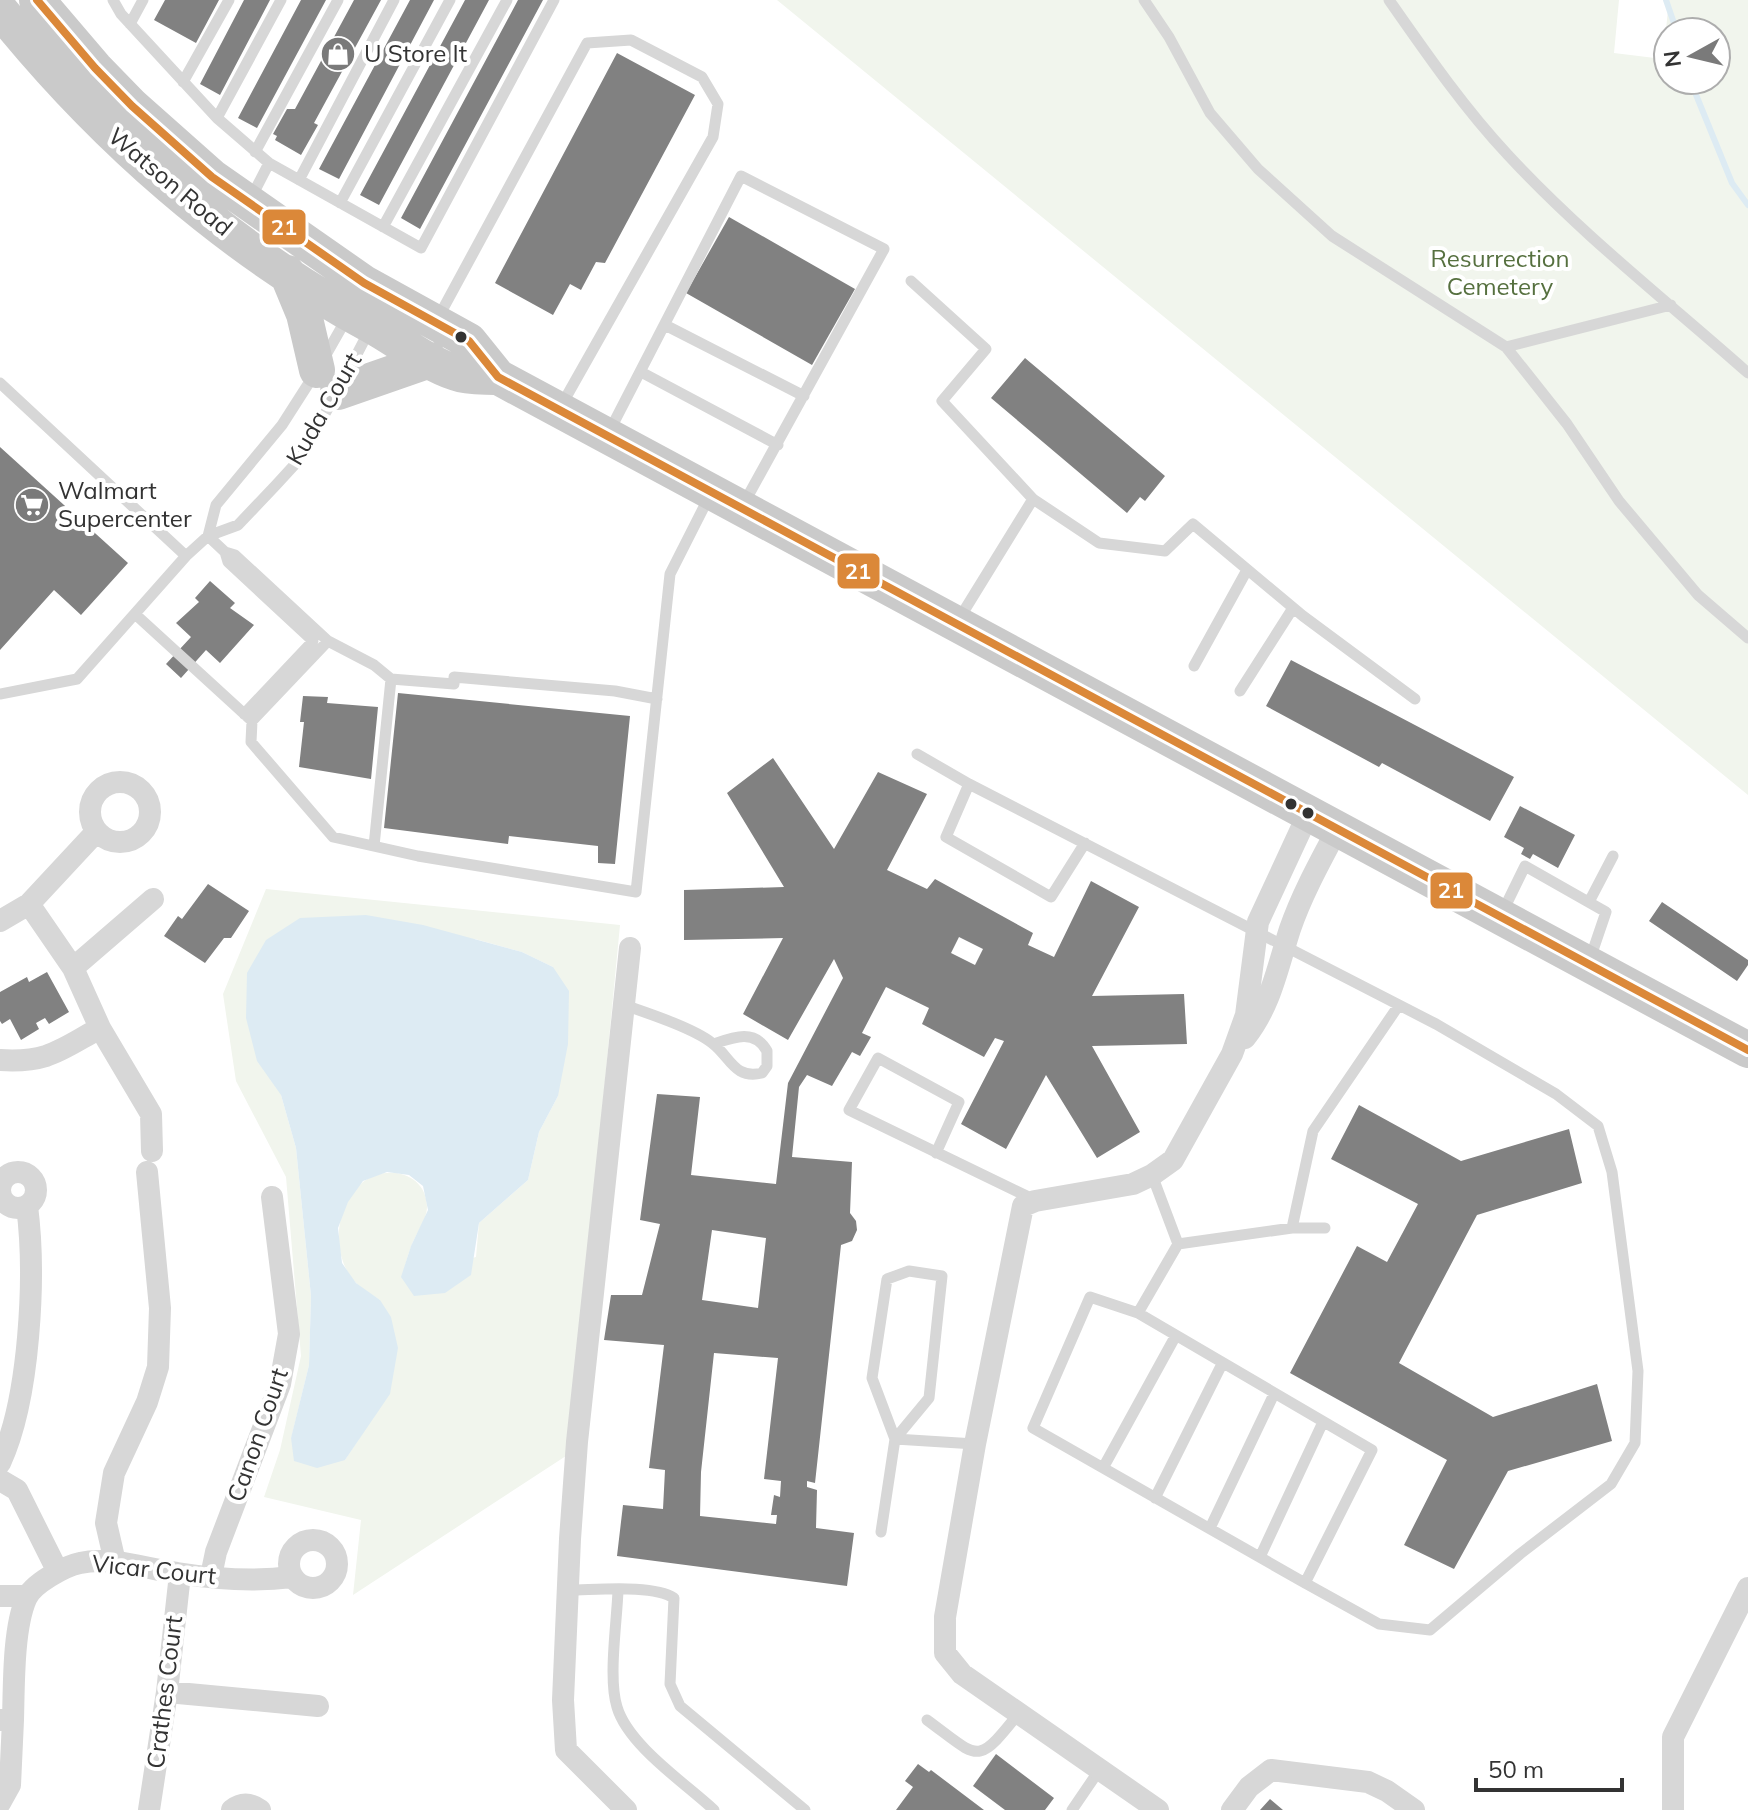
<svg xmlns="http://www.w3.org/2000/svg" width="1748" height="1810" font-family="Mulish,sans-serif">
<rect width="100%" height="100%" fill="#fff"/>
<path fill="#f1f5ed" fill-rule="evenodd" d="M 777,0 L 1619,0 L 1614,53 L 1663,59 L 1669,0 L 1748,0 L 1748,795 ZM 1668,32 L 1716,32 L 1716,80 L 1668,80 Z
M 266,889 L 620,925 L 569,1454 L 353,1595 L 361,1520 L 264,1497 L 280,1450 L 301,1356 L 286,1177 L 236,1081 L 223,994 ZM 475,939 L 522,952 L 553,967 L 558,1096 L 539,1132 L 528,1180 L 479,1223 L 476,1257 L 402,1277 C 405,1267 407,1257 411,1247 C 415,1235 427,1220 427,1207 C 427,1174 388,1163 363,1182 C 334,1204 331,1256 355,1282 C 362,1289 372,1295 380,1300 L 364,1431 L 345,1460 L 291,1439 L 309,1365 L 311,1296 L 296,1148 L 281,1095 Z"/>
<path fill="#ddebf3" d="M 366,915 L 423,925 L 522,952 L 553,967 L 569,991 L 568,1044 L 558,1096 L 539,1132 L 528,1180 L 479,1223 L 471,1275 L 445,1293 L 414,1296 L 401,1277 L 411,1246 L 428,1210 L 423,1186 L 409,1175 L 387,1172 L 363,1181 L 348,1202 L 338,1228 L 342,1263 L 356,1283 L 380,1300 L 391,1317 L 398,1348 L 390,1394 L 345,1460 L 317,1468 L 294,1461 L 291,1438 L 309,1365 L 311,1296 L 296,1148 L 281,1095 L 257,1061 L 246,1018 L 247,973 L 266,940 L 300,918 Z"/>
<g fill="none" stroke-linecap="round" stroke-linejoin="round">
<path stroke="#ddebf3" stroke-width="6" d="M 1666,0 L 1677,32
M 1690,80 L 1732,183 L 1748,205"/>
</g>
<path fill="#818181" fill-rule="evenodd" d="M 165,0 L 219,0 L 196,43 L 154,20 Z
M 244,0 L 270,0 L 220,95 L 200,84 Z
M 301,0 L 326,0 L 257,128 L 238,118 Z
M 354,0 L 381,0 L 314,123 L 318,125 L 301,155 L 275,140 L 277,136 L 273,134 L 287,109 L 295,109 Z
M 410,0 L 434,0 L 339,179 L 319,169 Z
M 465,0 L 489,0 L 379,205 L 360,195 Z
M 518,0 L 543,0 L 420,229 L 401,218 Z
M 617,53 L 695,95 L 605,263 L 596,262 L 581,290 L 570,284 L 553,315 L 495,283 Z
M 729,217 L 855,289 L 812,365 L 686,293 Z
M 1025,358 L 1165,476 L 1145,501 L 1140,497 L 1127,513 L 991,398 Z
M 0,447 L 128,563 L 81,615 L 54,590 L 0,650 Z
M 210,581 L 235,603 L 230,608 L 254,625 L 220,663 L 206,650 L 181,678 L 166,664 L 191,637 L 176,623 L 199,602 L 195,598 Z
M 1291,660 L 1514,777 L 1490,821 L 1382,763 L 1379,767 L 1266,706 Z
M 398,693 L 630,716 L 615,864 L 598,863 L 598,846 L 509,836 L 508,844 L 384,828 Z
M 303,696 L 328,697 L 327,703 L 378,707 L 371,779 L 299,767 L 304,722 L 300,722 Z
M 773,758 L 834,849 L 878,772 L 927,794 L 887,870 L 927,889 L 935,879 L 1033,933 L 1028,945 L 1054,957 L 1091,881 L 1139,907 L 1092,996 L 1184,994 L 1187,1044 L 1092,1046 L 1140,1132 L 1097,1158 L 1046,1075 L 1006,1149 L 961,1124 L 1004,1041 L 995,1038 L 984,1057 L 922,1024 L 929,1008 L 886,987 L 862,1033 L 871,1037 L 860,1056 L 852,1052 L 832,1086 L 807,1075 L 799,1087 L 792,1157 L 852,1162 L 850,1213 L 856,1221 L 857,1230 L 852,1241 L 841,1245 L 815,1483 L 807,1481 L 807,1487 L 817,1490 L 816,1528 L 854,1533 L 847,1586 L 617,1556 L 623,1505 L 663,1509 L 665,1470 L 649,1468 L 664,1345 L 604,1340 L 611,1295 L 642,1295 L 660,1224 L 640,1220 L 657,1094 L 700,1097 L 691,1175 L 776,1184 L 788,1083 L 843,978 L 834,959 L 788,1040 L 743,1014 L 783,938 L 684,940 L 684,890 L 784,887 L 727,793 ZM 959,937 L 983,949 L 975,965 L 951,953 ZM 712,1230 L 766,1238 L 758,1308 L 702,1300 ZM 714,1353 L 778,1358 L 764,1479 L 781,1481 L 780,1497 L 774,1495 L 771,1515 L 777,1515 L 776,1524 L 700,1516 L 701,1472 Z
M 1520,806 L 1575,835 L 1558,868 L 1533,854 L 1530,859 L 1521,854 L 1524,848 L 1504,837 Z
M 208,884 L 249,911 L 231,938 L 224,938 L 205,963 L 164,936 L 178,916 L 182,919 Z
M 1662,902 L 1748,960 L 1748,965 L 1737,981 L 1649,921 Z
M 47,972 L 69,1012 L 49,1024 L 45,1018 L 36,1023 L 39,1029 L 21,1040 L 10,1019 L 2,1024 L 0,1021 L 0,992 L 27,977 L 29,982 Z
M 1359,1105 L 1461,1161 L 1569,1129 L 1582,1183 L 1477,1215 L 1399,1363 L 1493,1417 L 1597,1384 L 1612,1441 L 1508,1471 L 1454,1569 L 1404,1545 L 1447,1460 L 1290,1373 L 1357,1246 L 1387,1262 L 1418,1204 L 1331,1159 Z
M 996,1754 L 1054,1798 L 1045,1810 L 1005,1810 L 973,1786 Z
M 918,1764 L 929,1772 L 931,1770 L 984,1810 L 896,1810 L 913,1787 L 905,1781 Z
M 1270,1799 L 1283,1810 L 1260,1810 Z"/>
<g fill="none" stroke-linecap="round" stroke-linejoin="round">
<path stroke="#d7d7d7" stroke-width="11" d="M 113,0 L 121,14 L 217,118 L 269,163
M 1144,0 L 1169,37 L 1210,113 L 1258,169 L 1332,236 L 1506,347 L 1567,424 L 1619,501 L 1698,595 L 1748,638
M 1389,0 C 1426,53 1464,108 1508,155 C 1581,234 1668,302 1748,373
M 130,24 L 143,0
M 183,82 L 229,0
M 217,118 L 281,0
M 255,152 L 338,0
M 299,180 L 394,0
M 250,200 L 269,163 L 421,248 L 554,0
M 340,203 L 450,0
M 383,227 L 507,0
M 911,281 L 986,349 L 942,401 L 1033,499
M 438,318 L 587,43 L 631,40 L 702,77 L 718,104 L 713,137 L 561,406
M 665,325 L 804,396
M 1506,347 L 1671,305
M 323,360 L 348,316
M 641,372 L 778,445
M 343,381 L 370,329
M 0,383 L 186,556
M 610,430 L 741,176 L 884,249 L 743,505
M 208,536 L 216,505 L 282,425 L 314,375
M 208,536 L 225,552 L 228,562 L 313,641 L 244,714
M 225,552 L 235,555 L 328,641 L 374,665 L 391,679 L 454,684 L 454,677 L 615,691 L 657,699
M 135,614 L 252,721 L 328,641
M 959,619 L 1033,499 L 1099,543 L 1165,551 L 1193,524 L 1303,616 L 1415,699
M 1194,666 L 1247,570
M 1240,691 L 1293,608
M 0,694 L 77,679 L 186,556 L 208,536 L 238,525 L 276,485 L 298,461 L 335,396
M 252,721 L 251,742 L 333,837 L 418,856 L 636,892 L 670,574 L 710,495
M 917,754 L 969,784 L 1436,1024 L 1556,1094 L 1598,1126 L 1612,1172 L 1638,1371 L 1635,1443 L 1611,1484 L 1520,1554 L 1430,1630 L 1379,1624 L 1305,1583
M 969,784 L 946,837 L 1051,897 L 1085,843
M 374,846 L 391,679
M 1589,902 L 1613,856
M 1502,913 L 1525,866 L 1606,912 L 1590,959
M 624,1005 C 647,1013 693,1028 712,1043 C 730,1056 734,1080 762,1073 L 767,1066 L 767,1051 C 755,1029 734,1037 714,1044
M 936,1153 L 959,1102 L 878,1058 L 849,1110 L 1035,1200
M 1292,1228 L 1313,1131 L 1399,1005
M 1178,1244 L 1292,1228 L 1325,1228
M 909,1271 L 942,1276 L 929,1398 L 895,1439 L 872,1378 L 887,1279 Z
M 1090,1297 L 1138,1313 L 1372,1450 L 1305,1583 L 1033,1428 Z
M 1138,1313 L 1178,1244 L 1152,1175
M 1103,1468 L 1175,1337
M 1155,1498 L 1222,1364
M 1210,1528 L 1274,1394
M 881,1532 L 895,1439 L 975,1444
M 1260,1557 L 1323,1422
M 569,1590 C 595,1590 653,1584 674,1598 L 670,1684 L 680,1706 L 805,1810
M 618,1590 C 617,1622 608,1678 617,1707 C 628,1745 685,1783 714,1810
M 927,1720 C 980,1759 976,1767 1019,1713
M 1072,1810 L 1100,1769"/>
<path stroke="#d7d7d7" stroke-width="22" d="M90 812a30 30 0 1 1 60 0a30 30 0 1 1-60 0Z
M 29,904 L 73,968 L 100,1028 L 151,1114 L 152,1151
M 0,921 L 29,904 L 96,832
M 73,968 L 153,899
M 1245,1038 C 1271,1005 1277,969 1290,929 C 1302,894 1321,860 1338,828
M 0,1060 C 48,1063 60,1050 100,1028
M0 1190a18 18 0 1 1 36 0a18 18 0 1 1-36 0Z
M 0,1463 C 30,1399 36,1275 27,1206
M 0,1480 L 17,1490 L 57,1570
M289 1564a24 24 0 1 1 48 0a24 24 0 1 1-48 0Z
M 115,1562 L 106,1523 L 114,1473 L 147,1402 L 158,1367 L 160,1308 L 147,1172
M 211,1576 L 216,1552 L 280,1384 L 289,1334 L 272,1197
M 0,1596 L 26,1596
M 167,1692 L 318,1706
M 0,1720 L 13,1720 C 14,1686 13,1629 26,1599 C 32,1584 65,1566 80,1563 C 111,1556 146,1569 177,1573 C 215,1579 254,1582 292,1577
M 0,1803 L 10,1785 L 13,1720
M 149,1810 L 167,1692 L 180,1574
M 232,1810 C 241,1803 250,1803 260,1810
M 626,1810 L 566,1750 L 563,1700 L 570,1539 L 577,1442 L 630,948
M 1158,1810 L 962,1674 L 945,1653 L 945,1617 L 975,1444 L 1023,1206 L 1035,1201 L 1133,1184 L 1152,1175 L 1173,1160 L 1232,1054 L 1246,1015 L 1258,922 L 1309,812
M 1232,1810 L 1249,1787 L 1271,1770 L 1368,1782 L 1387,1791 L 1414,1810
M 1673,1810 L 1673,1737 L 1748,1588"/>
<path stroke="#cacaca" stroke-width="36" d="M 37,0 L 95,68 L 132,106 L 212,177 L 364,283 L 469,341 L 498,377 L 1748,1050
M 0,10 C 102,137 228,248 372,326 C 399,341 426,363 456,373 C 469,378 485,376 498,377
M 287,273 L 304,314 L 317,370
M 338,392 L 430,360"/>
<g stroke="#fff" stroke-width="14">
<path id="bus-1" d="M 37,0 L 95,68 L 132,106 L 212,177 L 364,283 L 469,341 L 498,377 L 1748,1050"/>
</g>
<use href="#bus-1" stroke="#db8839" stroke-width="8"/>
</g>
<defs>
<g id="shop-disc" transform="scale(1.8)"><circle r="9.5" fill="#7a7a7a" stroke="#fff"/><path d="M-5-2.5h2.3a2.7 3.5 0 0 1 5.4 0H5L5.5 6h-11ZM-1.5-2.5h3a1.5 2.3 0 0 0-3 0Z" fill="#fff"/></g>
<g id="supermarket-disc" transform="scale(1.8)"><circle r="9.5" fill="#7a7a7a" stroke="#fff"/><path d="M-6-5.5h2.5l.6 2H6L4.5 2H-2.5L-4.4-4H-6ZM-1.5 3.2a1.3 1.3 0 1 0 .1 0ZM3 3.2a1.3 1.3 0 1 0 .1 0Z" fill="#fff"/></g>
</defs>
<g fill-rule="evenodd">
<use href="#shop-disc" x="338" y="54"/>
<use href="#supermarket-disc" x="32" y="505"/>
</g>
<g fill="#333" stroke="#fff" stroke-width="3">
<circle cx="461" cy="337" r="7"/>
<circle cx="1291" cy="804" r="7"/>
<circle cx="1308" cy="813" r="7"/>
</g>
<g text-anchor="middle" stroke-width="8" stroke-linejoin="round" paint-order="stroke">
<g font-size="24" fill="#333" stroke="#fff" text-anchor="start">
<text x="364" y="62">U Store It</text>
<text x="58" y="499">Walmart<tspan x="58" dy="28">Supercenter</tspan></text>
</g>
<g font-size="24" fill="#333" stroke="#fff">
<text transform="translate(170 182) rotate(40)" y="8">Watson Road</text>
<text transform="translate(324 409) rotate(-60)" y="8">Kuda Court</text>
<text transform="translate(258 1435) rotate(-71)" y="8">Canon Court</text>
<text transform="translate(154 1570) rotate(6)" y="8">Vicar Court</text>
<text transform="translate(165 1692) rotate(-83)" y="8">Crathes Court</text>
</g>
<g font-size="24" fill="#56703f" stroke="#fff">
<text x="1500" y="267">Resurrection<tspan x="1500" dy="28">Cemetery</tspan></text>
</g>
</g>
<g stroke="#fff" stroke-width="3">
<rect x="261" y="208" width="46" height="38" rx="8" fill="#db8839"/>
<rect x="836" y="552" width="45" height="38" rx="8" fill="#db8839"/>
<rect x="1429" y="871" width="45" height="39" rx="8" fill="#db8839"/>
</g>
<g font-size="22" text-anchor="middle" font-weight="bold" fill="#fff">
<text x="284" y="235">21</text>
<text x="858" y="579">21</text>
<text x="1451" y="898">21</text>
</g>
<g transform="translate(1692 56) rotate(262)"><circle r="38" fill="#ffffff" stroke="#adadad" stroke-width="2"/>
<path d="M0-6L14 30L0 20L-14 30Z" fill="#7a7a7a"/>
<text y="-12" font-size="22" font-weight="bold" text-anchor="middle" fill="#333333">N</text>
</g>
<path d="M1476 1778v12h146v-12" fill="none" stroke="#333333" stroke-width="4"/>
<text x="1488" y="1778" font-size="24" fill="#333333" stroke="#ffffff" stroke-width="6" paint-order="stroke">50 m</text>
</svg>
